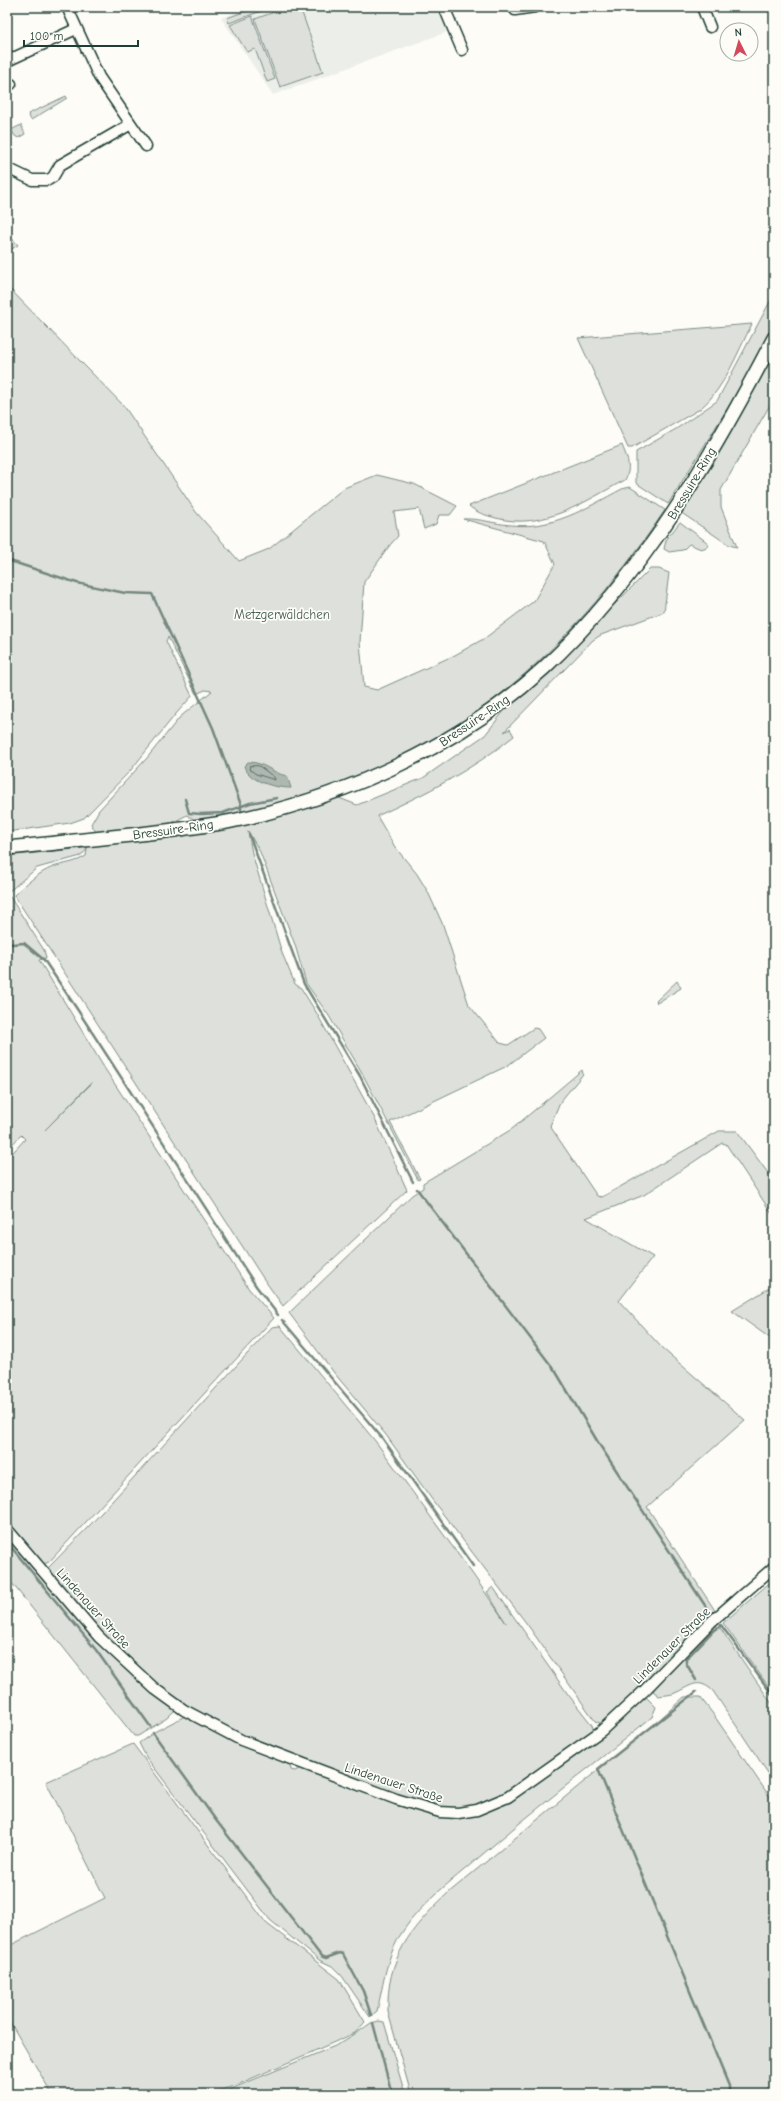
<svg xmlns="http://www.w3.org/2000/svg" width="781" height="2101" font-family="'Comic Neue',sans-serif">
<rect width="100%" height="100%" fill="#fdfcf7"/>
<filter id="ink" filterUnits="userSpaceOnUse"><feTurbulence type="fractalNoise" baseFrequency=".025" numOctaves="2"/><feDisplacementMap in="SourceGraphic" scale="8" xChannelSelector="R" yChannelSelector="G"/><feConvolveMatrix kernelMatrix="1 2 1 2 8 2 1 2 1" color-interpolation-filters="sRGB"/></filter>
<g filter="url(#ink)">
<path fill="#eceee9" d="M 252,7 L 438,7 L 447,32 L 273,95 L 221,18 Z"/>
<path fill="#dde0db" stroke="#7e8e88" fill-rule="evenodd" d="M 257,7 L 272,7 L 229,23 L 227,18 Z
M 288,7 L 300,7 L 323,72 L 280,87 L 255,19 Z
M 252,16 L 275,79 L 267,82 L 255,49 L 247,52 L 230,25 Z
M 66,96 L 67,98 L 31,120 L 28,114 Z
M 21,125 L 25,134 L 18,138 L 15,136 L 11,130 Z
M 7,233 L 18,245 L 7,252 Z
M 7,286 L 124,406 L 196,512 L 239,561 L 269,549 L 344,488 L 377,475 L 414,484 L 457,506 L 450,515 L 439,515 L 436,524 L 424,529 L 419,509 L 394,512 L 398,536 L 390,545 L 364,582 L 360,642 L 364,687 L 377,690 L 455,655 L 485,638 L 534,601 L 555,564 L 544,541 L 463,519 C 480,518 494,524 511,525 C 553,530 586,508 622,489 L 630,487 L 665,510 C 565,659 445,764 266,806 C 253,809 207,821 195,819 C 193,819 189,817 187,815 L 170,824 L 96,832 L 91,824 L 99,810 L 147,758 L 180,717 L 212,691 L 205,690 L 196,694 L 168,637 L 166,641 L 192,696 L 175,715 L 130,771 L 84,818 L 70,823 L 7,832 Z
M 774,294 L 774,327 L 750,372 L 668,504 L 636,483 L 636,452 L 676,429 L 717,401 Z
M 752,324 C 737,353 725,388 700,409 L 632,448 L 628,448 L 578,338 Z
M 774,346 L 774,398 L 721,490 L 721,507 L 737,547 L 729,545 L 680,512 Z
M 622,445 C 627,458 632,467 625,480 C 585,501 544,531 496,518 C 485,515 477,513 469,506 Z
M 680,522 L 708,543 L 707,547 L 701,549 L 689,544 L 683,550 L 669,552 L 664,549 L 666,540 Z
M 650,569 L 659,569 L 669,573 L 664,612 L 601,635 L 593,640 L 504,732 L 510,729 L 514,736 C 472,770 425,794 377,816 L 395,847 L 417,874 L 428,892 L 443,925 L 469,1005 L 500,1043 L 508,1045 L 534,1028 L 538,1029 L 544,1038 L 507,1066 L 390,1122 L 420,1179 L 418,1180 L 361,1071 L 329,1016 L 306,983 L 295,945 L 260,852 L 248,831 L 252,853 L 282,953 L 295,984 L 301,988 L 316,1012 L 374,1117 L 407,1190 L 283,1306 L 263,1278 L 14,895 C 26,884 38,873 53,867 C 65,863 75,863 86,856 L 88,840 L 143,835 L 329,794 L 357,805 L 423,778 L 485,735 L 504,711 L 538,681 Z
M 85,848 L 87,849 L 81,856 L 37,868 L 7,893 L 7,856 Z
M 10,897 L 44,950 L 46,958 L 39,960 L 105,1069 L 249,1289 L 274,1318 L 49,1562 L 43,1564 L 7,1524 L 7,1159 L 25,1139 L 21,1135 L 7,1150 L 7,900 ZM 92,1083 L 45,1130 L 91,1083 Z
M 677,981 L 681,988 L 657,1003 L 656,1001 Z
M 582,1070 L 583,1074 L 560,1102 L 550,1126 L 597,1196 L 602,1197 L 719,1131 L 737,1131 L 774,1181 L 774,1217 L 726,1144 L 722,1143 L 644,1195 L 586,1218 L 653,1257 L 619,1301 L 663,1349 L 745,1420 L 647,1507 L 716,1612 L 602,1724 L 595,1721 L 527,1624 L 433,1501 L 386,1435 L 335,1374 L 289,1313 L 412,1195 L 423,1188 L 423,1183 L 512,1129 Z
M 774,1285 L 774,1341 L 732,1311 Z
M 280,1326 L 376,1442 L 474,1576 L 506,1623 L 487,1592 L 493,1587 L 567,1693 L 592,1725 L 594,1731 C 559,1757 500,1808 454,1808 C 448,1809 441,1806 435,1805 C 405,1799 377,1787 349,1776 C 294,1756 236,1739 187,1708 C 131,1674 89,1619 47,1569 L 91,1524 L 272,1327 Z
M 7,1535 L 36,1572 L 176,1709 L 167,1718 L 138,1736 L 134,1736 L 7,1577 Z
M 774,1579 L 774,1694 L 723,1623 Z
M 715,1625 L 721,1629 L 774,1707 L 774,1782 L 713,1691 C 698,1677 691,1686 675,1693 C 671,1695 665,1695 659,1696 L 653,1691 L 653,1685 Z
M 646,1697 L 656,1707 L 652,1717 C 594,1764 534,1810 477,1859 C 452,1881 422,1902 403,1931 C 386,1956 384,1982 377,2011 L 370,2017 L 342,1976 L 332,1966 L 319,1960 L 270,1920 L 146,1757 L 139,1743 L 156,1731 L 185,1716 L 212,1730 L 290,1765 L 291,1770 L 295,1771 L 301,1768 L 407,1807 L 479,1813 L 640,1698 Z
M 684,1697 L 700,1697 L 713,1714 L 774,1803 L 774,2094 L 411,2094 L 388,2012 C 386,1958 411,1928 448,1893 L 658,1721 Z
M 133,1744 L 266,1923 L 339,1979 L 365,2022 L 355,2033 L 239,2084 L 210,2094 L 52,2094 L 7,2017 L 7,1947 L 105,1898 L 46,1782 Z
M 379,2021 L 384,2022 L 405,2094 L 219,2094 L 335,2046 L 355,2034 L 371,2023 Z"/>
<path fill="#aeb8b1" stroke="#75877f" d="M 248,762 C 265,762 271,773 287,776 L 291,788 C 276,788 249,782 244,766 Z"/>
<g fill="none" stroke-linecap="round" stroke-linejoin="round">
<path stroke="#586e66" stroke-width="1" d="M 259,766 L 274,777 L 275,780 L 256,774 L 249,769 L 250,766 Z"/>
<path stroke="#75877f" stroke-width="2.5" d="M 7,560 L 77,583 L 125,593 L 152,594 L 213,728 L 241,805 L 241,813
M 185,799 L 189,813 L 201,814 L 223,813 L 250,803 L 277,798
M 249,834 L 304,984 L 360,1076 L 413,1182
M 7,942 L 12,944 L 24,943 L 44,960 L 77,1009 L 256,1286 L 278,1315
M 417,1189 L 556,1372 L 599,1444 L 710,1613
M 282,1320 L 383,1439 L 473,1566
M 7,1542 L 96,1650 L 150,1726
M 721,1625 L 774,1697
M 696,1680 L 686,1663 L 686,1659 L 714,1630 L 721,1626
M 696,1692 L 598,1769 L 729,2086 L 729,2094
M 153,1733 L 215,1819 L 321,1956 L 326,1958 L 340,1953 L 343,1954 L 363,1991 L 371,2015
M 373,2023 L 392,2094"/>
<g stroke="#1f3d34" stroke-width="13">
<path id="minor" d="M 67,7 L 99,77 L 146,146
M 444,7 L 462,50
M 702,7 L 710,27
M 515,10 L 535,7
M 7,61 L 76,29
M 7,86 L 11,84
M 7,168 L 32,180 L 48,180 L 53,177 L 60,165 L 131,124
M 7,1529 L 99,1637 L 155,1689 L 184,1710 L 241,1740 L 396,1799 L 440,1812 L 458,1813 L 477,1810 L 508,1797 L 601,1731 L 645,1690 L 711,1622 L 774,1567"/>
</g>
<g stroke="#1f3d34" stroke-width="16">
<path id="major" d="M 7,848 C 63,842 118,837 174,830 C 193,827 213,825 232,821 C 345,797 458,747 544,668 C 643,576 712,457 774,338"/>
</g>
<use href="#minor" stroke="#fdfcf7" stroke-width="10"/>
<use href="#major" stroke="#fdfcf7" stroke-width="13"/>
</g>
</g>
<g text-anchor="middle" stroke-width="3.5" stroke-linejoin="round" paint-order="stroke">
<g font-size="13" fill="#1f3d34" stroke="#fdfcf7">
<text transform="translate(691 483) rotate(-59)" y="5">Bressuire-Ring</text>
<text transform="translate(474 720) rotate(-34)" y="5">Bressuire-Ring</text>
<text transform="translate(173 829) rotate(-8)" y="5">Bressuire-Ring</text>
<text transform="translate(94 1608) rotate(48)" y="5">Lindenauer Straße</text>
<text transform="translate(671 1645) rotate(-45)" y="5">Lindenauer Straße</text>
<text transform="translate(394 1782) rotate(18)" y="5">Lindenauer Straße</text>
</g>
<g font-size="13" fill="#455e55" stroke="#fdfcf7">
<text x="282" y="619">Metzgerwäldchen</text>
</g>
</g>
<rect width="781" height="2101" fill="none" stroke="#fdfcf7" stroke-width="24"/>
<rect x="12" y="12" width="757" height="2077" fill="none" stroke="#1f3d34" stroke-width="1.5" filter="url(#ink)"/>
<g transform="translate(739 42) rotate(355)"><circle r="19" fill="#fdfcf7" stroke="#a4b0a9"/>
<path d="M0-3L7 15L0 10L-7 15Z" fill="#d1495b"/>
<text y="-6" font-size="11" font-weight="bold" text-anchor="middle" fill="#1f3d34">N</text>
</g>
<path d="M24 40v6h114v-6" fill="none" stroke="#1f3d34" stroke-width="2"/>
<text x="30" y="40" font-size="12" fill="#1f3d34" stroke="#fdfcf7" stroke-width="3" paint-order="stroke">100 m</text>
</svg>
